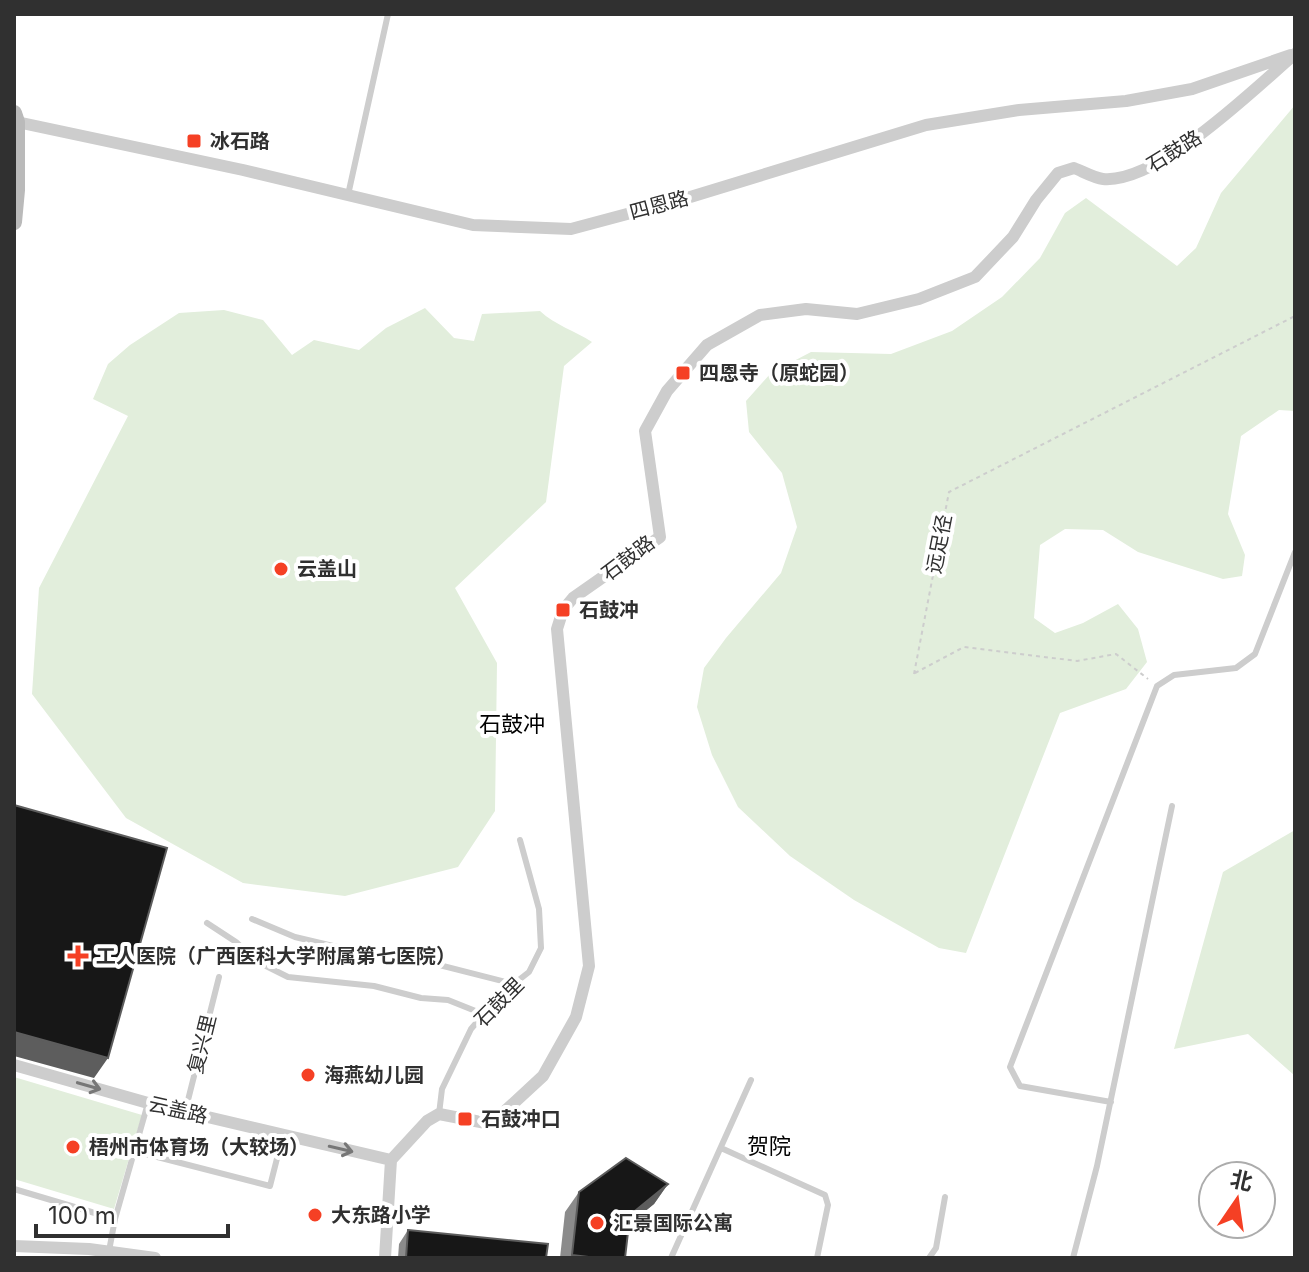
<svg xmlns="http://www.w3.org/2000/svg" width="1309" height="1272" font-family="Inter,'Noto Sans SC',sans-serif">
<rect width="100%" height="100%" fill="#fff"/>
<path fill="#e2eedc" d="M 1295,105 L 1295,411 L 1279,410 L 1241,436 L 1228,514 L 1245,555 L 1242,576 L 1223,579 L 1138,552 L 1103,530 L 1065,529 L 1040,545 L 1034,618 L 1055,633 L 1083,623 L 1118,604 L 1138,629 L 1147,662 L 1126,689 L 1060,713 L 966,953 L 939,948 L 854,900 L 790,856 L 738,807 L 712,755 L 697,707 L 704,668 L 726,638 L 781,573 L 797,527 L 782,473 L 749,432 L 746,401 L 771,373 L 811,352 L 891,354 L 952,331 L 1002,297 L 1040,258 L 1065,213 L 1086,198 L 1177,266 L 1196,248 L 1221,193 Z
M 425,308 L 454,338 L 474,341 L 482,314 L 540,311 C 555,325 575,331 592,342 L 564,366 L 546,502 L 455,588 L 497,663 L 495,811 L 458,867 L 345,896 L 243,883 L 126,818 L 32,694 L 39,588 L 128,416 L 93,399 L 108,364 L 130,345 L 179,313 L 224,310 L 263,320 L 292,355 L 314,340 L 359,350 L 386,328 Z
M 1295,830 L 1295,1076 L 1248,1034 L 1174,1049 L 1223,872 Z
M 14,1077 L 142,1115 L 114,1209 L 14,1179 Z"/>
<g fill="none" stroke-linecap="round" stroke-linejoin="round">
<path stroke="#cdcdcd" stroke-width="2" stroke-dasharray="4 4" stroke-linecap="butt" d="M 915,673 L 964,647 L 1077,661 L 1116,654 L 1148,679
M 914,674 L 949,492 L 1295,316"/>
<path stroke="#cdcdcd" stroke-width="6" d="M 348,195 L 388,14
M 252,919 L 295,937 L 333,946 L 392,953 L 514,984
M 207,923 L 236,942 L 256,961 L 288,977 L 374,986 L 421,998 L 448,1000 L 483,1014
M 1111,1102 L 1020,1086 L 1010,1067 L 1157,686 L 1174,675 L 1236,668 L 1255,654 L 1295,552
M 185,1112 L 219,977
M 439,1114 L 442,1089 L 471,1029 L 501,994 L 529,972 L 541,948 L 539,909 L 520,840
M 721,1148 L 825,1195 L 828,1205 L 817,1258
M 134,1151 L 270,1186 L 283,1135
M 14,1189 L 115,1219
M 109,1251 L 115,1219 L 148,1103
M 671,1258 L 751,1080
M 929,1258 L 936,1248 L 945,1197
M 1073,1258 L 1097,1166 L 1172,806"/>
<path stroke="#cdcdcd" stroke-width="12" d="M 17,122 L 243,170 L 473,225 L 571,229 L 687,198 L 926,125 L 1019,110 L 1126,101 L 1192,89 L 1291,55
M 14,1065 L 148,1103 L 391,1160
M 14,1246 L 89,1249 L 155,1258
M 385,1258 L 391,1160 L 427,1121 L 439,1114 L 491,1124 L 543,1076 L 576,1017 L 589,966 L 557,629 L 563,610 L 573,598 L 660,537 L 645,431 L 667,391 L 707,345 L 760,315 L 806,309 L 857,314 L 919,299 L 975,277 L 1013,237 L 1036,200 L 1058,173 L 1074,168 C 1082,171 1094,178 1103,179 C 1158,184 1254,89 1295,54"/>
<path stroke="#bababa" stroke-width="16" d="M 14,113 L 17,122 L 17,190 L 14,222"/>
</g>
<path fill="#8b8b8b" d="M 668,1184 L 654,1204 L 629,1224 L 625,1258 L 560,1258 L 565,1212 L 579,1192 Z
M 408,1230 L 546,1258 L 398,1258 L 399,1244 Z"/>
<path fill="#5d5d5d" d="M 14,1032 L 108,1058 L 94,1078 L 14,1056 Z
M 668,1184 L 654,1204 L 616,1235 L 630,1215 Z
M 572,1255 L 597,1258 L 570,1258 Z"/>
<path fill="#171717" stroke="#5d5d5d" stroke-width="2" d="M 14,805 L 167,848 L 108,1058 L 14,1032 Z
M 626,1158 L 668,1184 L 630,1215 L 625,1258 L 597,1258 L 572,1255 L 579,1192 Z
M 408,1230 L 548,1244 L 546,1258 L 406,1258 Z"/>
<defs><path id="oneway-shaft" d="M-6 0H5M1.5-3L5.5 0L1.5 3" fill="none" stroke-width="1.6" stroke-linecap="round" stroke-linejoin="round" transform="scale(2)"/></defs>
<g stroke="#777">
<use href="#oneway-shaft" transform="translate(89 1086) rotate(16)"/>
<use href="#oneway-shaft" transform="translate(341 1149) rotate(13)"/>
</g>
<g fill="#f54024" stroke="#fff" stroke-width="3">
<rect x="186" y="133" width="16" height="16" rx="4"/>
<rect x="675" y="365" width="16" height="16" rx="4"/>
<circle cx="281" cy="569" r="8"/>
<rect x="555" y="602" width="16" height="16" rx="4"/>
<path d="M74 944h8v8h8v8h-8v8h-8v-8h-8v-8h8z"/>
<circle cx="308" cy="1075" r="8"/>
<rect x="457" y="1111" width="16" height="16" rx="4"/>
<circle cx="73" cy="1147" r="8"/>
<circle cx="315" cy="1215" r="8"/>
<circle cx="597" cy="1223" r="8"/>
</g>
<g text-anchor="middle" stroke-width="8" stroke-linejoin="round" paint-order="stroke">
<g font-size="20" font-weight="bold" fill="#303030" stroke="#fff" text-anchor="start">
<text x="210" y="148">冰石路</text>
<text x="699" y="380">四恩寺（原蛇园）</text>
<text x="297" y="576">云盖山</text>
<text x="579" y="617">石鼓冲</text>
<text x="96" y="963">工人医院（广西医科大学附属第七医院）</text>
<text x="324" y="1082">海燕幼儿园</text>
<text x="481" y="1126">石鼓冲口</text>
<text x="89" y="1154">梧州市体育场（大较场）</text>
<text x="331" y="1222">大东路小学</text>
<text x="613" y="1230">汇景国际公寓</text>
</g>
<g font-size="20" fill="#303030" stroke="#fff">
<text transform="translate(1174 151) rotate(-32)" y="7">石鼓路</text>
<text transform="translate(659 205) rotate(-15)" y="7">四恩路</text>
<text transform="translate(939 544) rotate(-79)" y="7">远足径</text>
<text transform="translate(628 558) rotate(-37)" y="7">石鼓路</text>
<text transform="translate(499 1002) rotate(-45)" y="7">石鼓里</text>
<text transform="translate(202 1044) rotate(-76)" y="7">复兴里</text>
<text transform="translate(178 1110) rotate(13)" y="7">云盖路</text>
</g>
<g font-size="22" fill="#000" stroke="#fff">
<text x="512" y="732">石鼓冲</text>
<text x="769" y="1154">贺院</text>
</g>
</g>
<rect width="1309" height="1272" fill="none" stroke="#303030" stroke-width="32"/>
<g transform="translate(1237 1200) rotate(13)"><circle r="38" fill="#ffffff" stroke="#acacac" stroke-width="2"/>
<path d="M0-6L14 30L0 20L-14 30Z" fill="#f54024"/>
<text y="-12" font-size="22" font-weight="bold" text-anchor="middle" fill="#303030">北</text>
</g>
<path d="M36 1224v12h192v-12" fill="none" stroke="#303030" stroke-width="4"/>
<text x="48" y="1224" font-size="24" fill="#303030" stroke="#ffffff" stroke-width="6" paint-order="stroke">100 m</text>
</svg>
